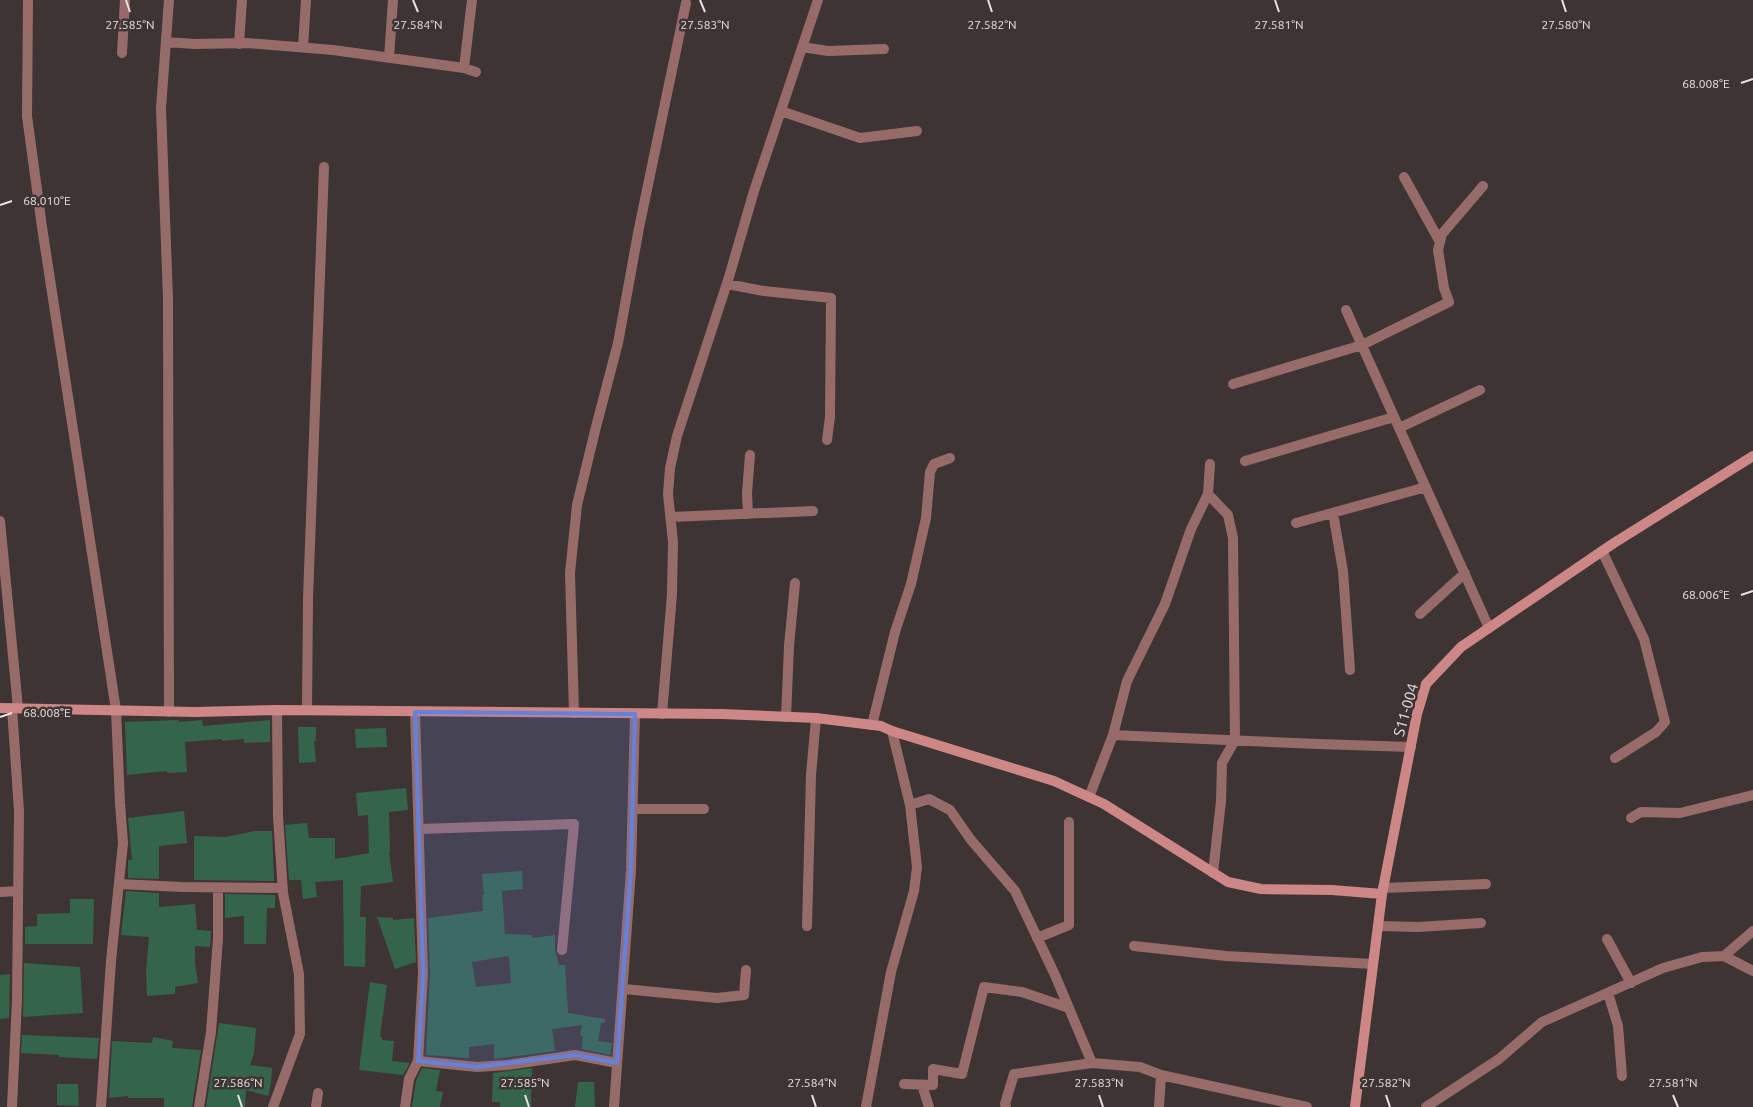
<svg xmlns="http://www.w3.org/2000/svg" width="1753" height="1107" font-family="Ubuntu,sans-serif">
<rect width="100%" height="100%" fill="#3f3434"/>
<path fill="#34654a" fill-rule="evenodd" d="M 179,720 L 179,722 L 202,720 L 203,726 L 270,720 L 270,742 L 244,743 L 244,739 L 222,741 L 222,739 L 185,742 L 187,772 L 167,773 L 167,771 L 127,775 L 125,722 Z
M 298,727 L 316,727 L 316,741 L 314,741 L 316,762 L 299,763 Z
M 386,728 L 387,747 L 356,748 L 355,729 Z
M 406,788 L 408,810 L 389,812 L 390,852 L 389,852 L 393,882 L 361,886 L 360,917 L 366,917 L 365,967 L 344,966 L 343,880 L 315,882 L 317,897 L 303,899 L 301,880 L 289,880 L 285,825 L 307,823 L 309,838 L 335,838 L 335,859 L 369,853 L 368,815 L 358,816 L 356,793 Z
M 184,811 L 187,843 L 159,846 L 159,879 L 128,878 L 128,860 L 132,860 L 128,818 Z
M 255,831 L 272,831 L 274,881 L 194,880 L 194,836 L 226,837 Z
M 522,871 L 523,889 L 502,891 L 505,934 L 532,935 L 532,938 L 555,935 L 555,950 L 559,965 L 565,965 L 568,1013 L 605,1019 L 605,1023 L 601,1023 L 598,1041 L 612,1043 L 610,1055 L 582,1049 L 583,1036 L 580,1036 L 582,1025 L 552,1029 L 555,1051 L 494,1059 L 494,1044 L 469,1047 L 469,1058 L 426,1055 L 430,973 L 428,918 L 483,911 L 482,895 L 484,895 L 482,874 ZM 509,956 L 511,983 L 476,987 L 472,962 Z
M 126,891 L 159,893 L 159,907 L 195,904 L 197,930 L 211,931 L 210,947 L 195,946 L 195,963 L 198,983 L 175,987 L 175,994 L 147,996 L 146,973 L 149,937 L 121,935 Z
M 225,894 L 275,895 L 275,908 L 267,908 L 266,944 L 244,944 L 244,916 L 225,918 Z
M 70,899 L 94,899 L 93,944 L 25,944 L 25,927 L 37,926 L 37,914 L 70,913 Z
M 377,917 L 393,918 L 393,920 L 414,918 L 416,962 L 395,969 Z
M 24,963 L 80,967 L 83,1013 L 23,1017 Z
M 10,974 L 9,1018 L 0,1019 L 0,975 Z
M 370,982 L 387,985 L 380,1037 L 382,1037 L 382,1040 L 394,1041 L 392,1061 L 410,1063 L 403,1075 L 359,1070 Z
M 219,1023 L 256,1028 L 254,1053 L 250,1065 L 272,1068 L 271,1083 L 268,1096 L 246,1090 L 245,1107 L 206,1107 Z
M 22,1035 L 99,1038 L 97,1059 L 59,1057 L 59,1055 L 21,1053 Z
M 153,1037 L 173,1041 L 172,1048 L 201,1050 L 192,1107 L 164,1107 L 164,1098 L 128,1098 L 128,1096 L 109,1098 L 112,1041 L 152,1043 Z
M 422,1068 L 440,1070 L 436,1091 L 443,1092 L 440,1107 L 412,1107 L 416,1081 Z
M 532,1068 L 531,1107 L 500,1107 L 500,1102 L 492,1102 L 493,1073 Z
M 578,1082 L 594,1082 L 595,1107 L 575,1107 Z
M 57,1084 L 78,1084 L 79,1106 L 57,1105 Z"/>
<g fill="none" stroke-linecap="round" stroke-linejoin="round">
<path stroke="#986b6b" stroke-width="10" d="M 28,0 L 27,116 L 42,227 L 116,710 L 120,803 L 123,843 L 111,961 L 101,1107
M 169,0 L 161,108 L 168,299 L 169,712
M 166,42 L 195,44 L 247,43 L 333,50 L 464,68 L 476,72
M 239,44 L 242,0
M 303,47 L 306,0
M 802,47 L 828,51 L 884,49
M 122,53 L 125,0
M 389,58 L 393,0
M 464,68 L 472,0
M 781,111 L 860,138 L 917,131
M 1404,177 L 1440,242
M 727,284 L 764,291 L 831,298 L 830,417 L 827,440
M 1346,310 L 1489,628
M 1233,384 L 1362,345 L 1449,302 L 1444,288 L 1438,250 L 1442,234 L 1483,186
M 1399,428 L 1480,390
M 1245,461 L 1394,417
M 1208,494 L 1228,515 L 1233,538 L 1235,740 L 1222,763 L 1221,801 L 1213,873
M 1333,513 L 1343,571 L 1350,670
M 748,514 L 747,493 L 750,455
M 671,517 L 813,511
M 0,521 L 18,708
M 1296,523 L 1426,487
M 1602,551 L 1644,639 L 1665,722 L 1656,732 L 1615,758
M 1420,614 L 1465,573
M 307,710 L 308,598 L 324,167
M 415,712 L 423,973 L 418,1061 L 477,1067 L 507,1065 L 575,1055 L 617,1063
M 574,713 L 570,573 L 577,505 L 596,427 L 618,343 L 639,228 L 686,3
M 662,714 L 672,594 L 673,542 L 668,494 L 670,468 L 677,436 L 729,277 L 754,191 L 818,0
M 786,717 L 789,646 L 795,583
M 872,725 L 895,632 L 911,584 L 926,518 L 930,472 L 934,464 L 950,458
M 1113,735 L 1318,744 L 1411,747
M 1089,797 L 1113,735 L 1127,681 L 1165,604 L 1191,529 L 1208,494 L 1210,464
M 910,805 L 929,799 L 950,810 L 971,840 L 1015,891 L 1055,975 L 1092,1063
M 633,809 L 704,809
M 1631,818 L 1641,812 L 1680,813 L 1753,795
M 419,829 L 574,824 L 562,950
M 119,884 L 182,887 L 283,888
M 1383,888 L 1486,884
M 0,892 L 18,891
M 807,926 L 811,775 L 816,718
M 1378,926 L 1418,927 L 1481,923
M 1037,938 L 1069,925 L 1069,822
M 1607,939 L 1631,983
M 1134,946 L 1226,956 L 1373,964
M 1724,956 L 1753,931
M 624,989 L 717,998 L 744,995 L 746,970
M 1608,993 L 1618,1026 L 1622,1076
M 904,1084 L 933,1085 L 933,1069 L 962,1074 L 984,987 L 1022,992 L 1069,1008
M 922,1085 L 929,1107
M 12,1107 L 17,1000 L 19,811 L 12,708
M 199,1107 L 211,1032 L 218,939 L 218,888
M 273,1107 L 300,1034 L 299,974 L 283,893 L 278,816 L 277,710
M 316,1107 L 318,1093
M 405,1107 L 409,1079 L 418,1061
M 614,1107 L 631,870 L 635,714
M 866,1107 L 891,972 L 914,891 L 917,867 L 910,805 L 892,731
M 1006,1107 L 1005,1104 L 1014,1074 L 1092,1063 L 1140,1067 L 1161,1075 L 1307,1107
M 1159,1107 L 1161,1075
M 1426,1107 L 1499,1059 L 1542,1022 L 1663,968 L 1702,957 L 1724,956 L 1753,971"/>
<path stroke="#ce8787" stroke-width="10" d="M 0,708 L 195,712 L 277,710 L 722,714 L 816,718 L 881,726 L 892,731 L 1054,781 L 1104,804 L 1228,882 L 1261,889 L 1332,890 L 1382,894
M 1355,1107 L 1382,894 L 1417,714 L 1426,684 L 1461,647 L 1614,543 L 1753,456"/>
</g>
<path fill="#6482dc" fill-opacity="0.2" stroke="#6482dc" stroke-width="4" stroke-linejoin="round" d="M 415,712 L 635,714 L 631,870 L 617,1063 L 575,1055 L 477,1067 L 418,1061 L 423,973 Z"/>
<path fill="none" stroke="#e9e2e2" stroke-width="2" d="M 126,0 L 130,12M 413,0 L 418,12M 700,0 L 705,12M 988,0 L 992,12M 1275,0 L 1279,12M 1562,0 L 1566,12M 1741,83 L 1753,79M 0,205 L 12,201M 1741,595 L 1753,591M 0,717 L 12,713M 238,1095 L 242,1107M 525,1095 L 529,1107M 812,1095 L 816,1107M 1099,1095 L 1103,1107M 1386,1095 L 1390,1107M 1673,1095 L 1678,1107"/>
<g text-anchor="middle" stroke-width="5" stroke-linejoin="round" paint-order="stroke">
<g font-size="15" fill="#e9e2e2" stroke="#3f3434">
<text transform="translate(1406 710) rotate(-74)" y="5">S11-004</text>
</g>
</g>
<g font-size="12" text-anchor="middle" fill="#e9e2e2" stroke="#3f3434" stroke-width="5" stroke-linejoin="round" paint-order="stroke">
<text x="130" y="29">27.585°N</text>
<text x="418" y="29">27.584°N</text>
<text x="705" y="29">27.583°N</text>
<text x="992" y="29">27.582°N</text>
<text x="1279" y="29">27.581°N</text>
<text x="1566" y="29">27.580°N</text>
<text x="1706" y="88">68.008°E</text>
<text x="47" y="205">68.010°E</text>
<text x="1706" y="599">68.006°E</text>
<text x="47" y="717">68.008°E</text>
<text x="238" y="1087">27.586°N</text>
<text x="525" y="1087">27.585°N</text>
<text x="812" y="1087">27.584°N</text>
<text x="1099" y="1087">27.583°N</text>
<text x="1386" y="1087">27.582°N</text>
<text x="1673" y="1087">27.581°N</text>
</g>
</svg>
